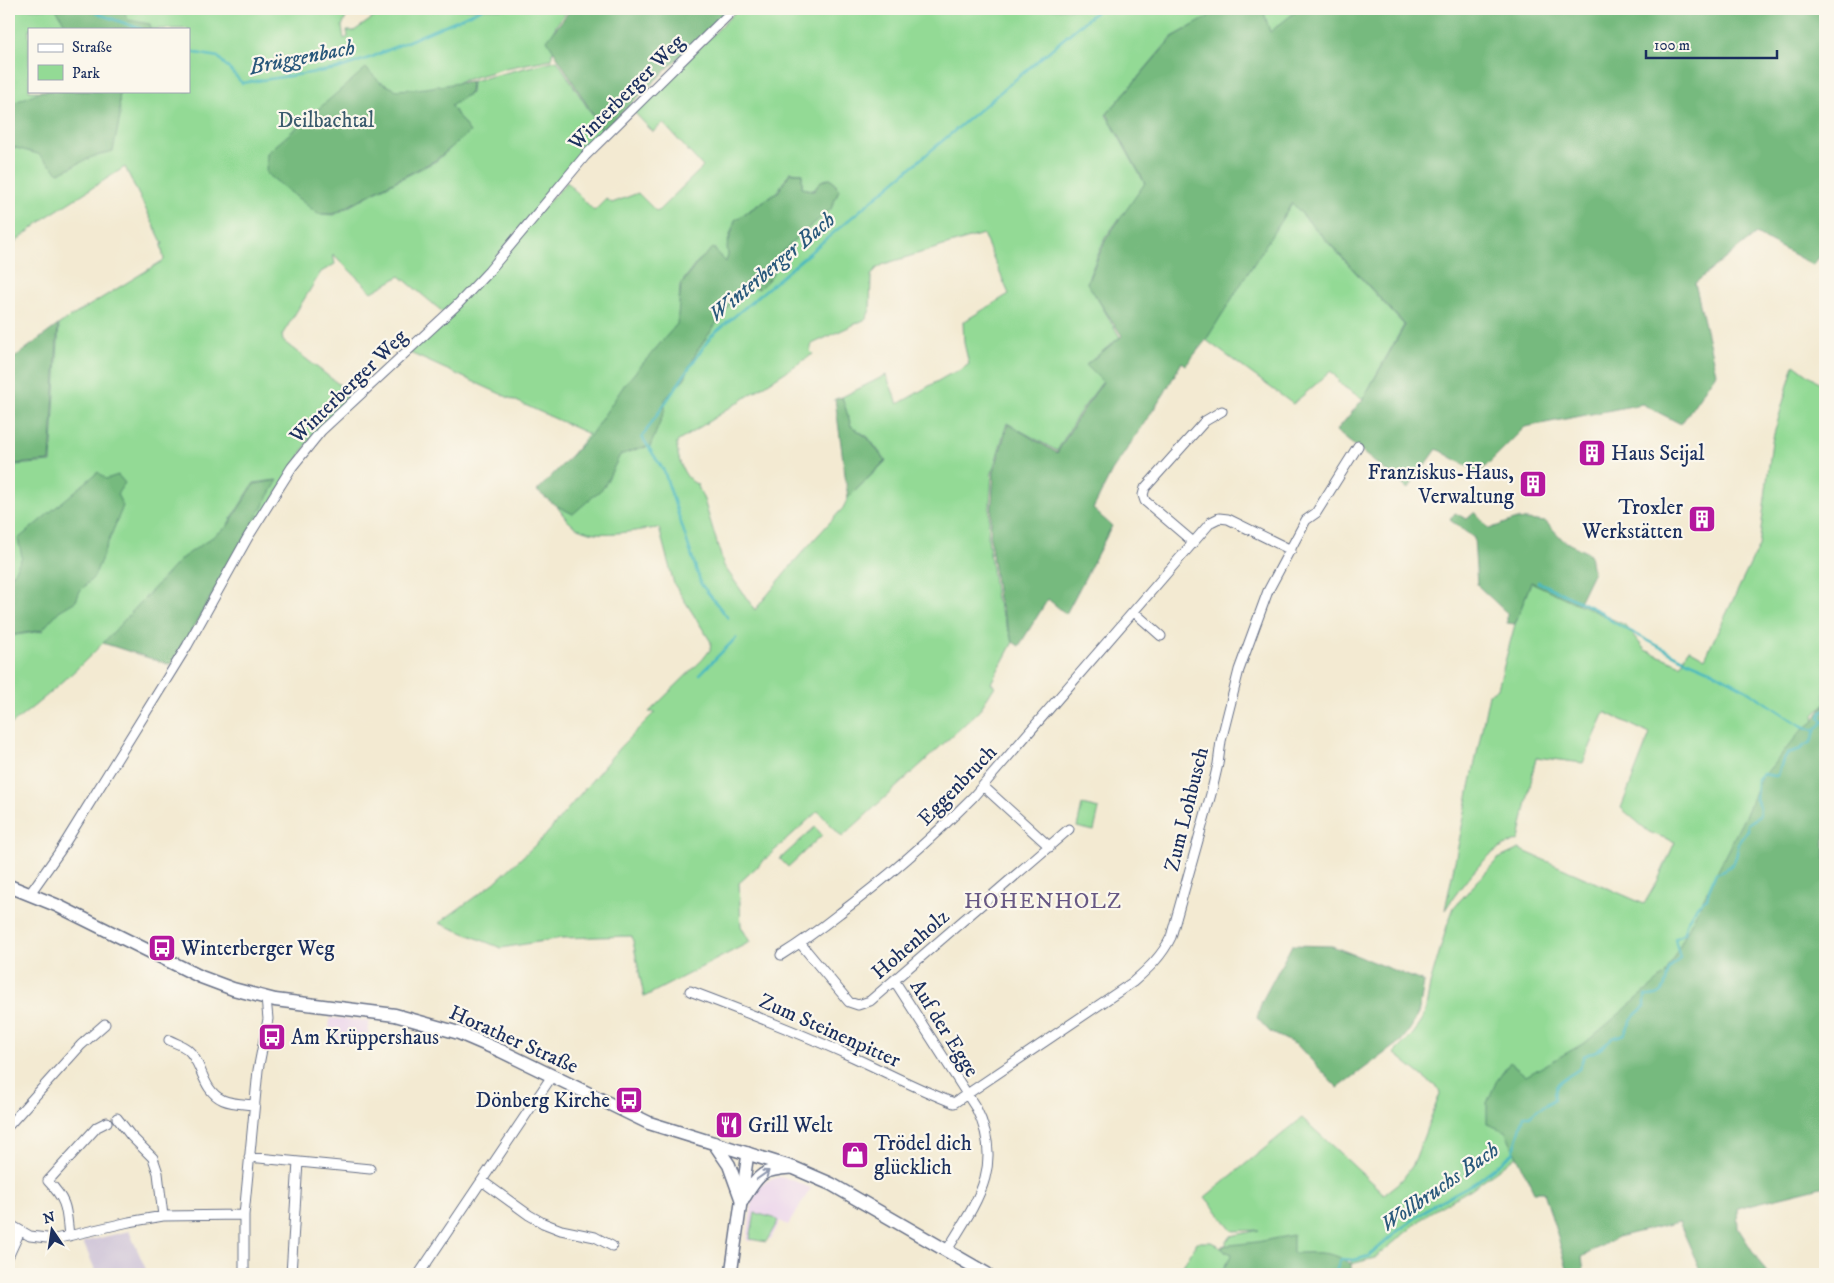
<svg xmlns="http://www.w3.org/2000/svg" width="1834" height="1283" font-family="'IM FELL DW Pica',serif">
<rect width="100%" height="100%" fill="#fbf7ec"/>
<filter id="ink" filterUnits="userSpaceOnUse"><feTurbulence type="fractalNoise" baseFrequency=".02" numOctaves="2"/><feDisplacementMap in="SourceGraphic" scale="10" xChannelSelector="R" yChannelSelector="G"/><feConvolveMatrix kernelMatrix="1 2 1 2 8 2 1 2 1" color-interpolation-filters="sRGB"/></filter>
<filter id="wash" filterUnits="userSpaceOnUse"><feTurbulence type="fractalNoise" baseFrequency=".0096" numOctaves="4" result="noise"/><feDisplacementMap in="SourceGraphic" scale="20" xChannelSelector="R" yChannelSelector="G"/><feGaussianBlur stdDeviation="1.12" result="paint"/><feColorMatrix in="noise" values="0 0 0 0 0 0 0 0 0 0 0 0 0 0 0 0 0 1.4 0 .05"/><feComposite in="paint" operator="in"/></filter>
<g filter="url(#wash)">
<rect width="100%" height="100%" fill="#f3ead2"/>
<path fill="#ead1ec" d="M 330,1018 L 369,1021 L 368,1046 L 328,1043 Z
M 779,1177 L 790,1179 L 811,1188 L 788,1225 L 780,1221 L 771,1239 L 747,1241 L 753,1199 L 758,1188 L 767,1181 Z"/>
<path fill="#cabfd6" d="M 129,1231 L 148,1274 L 97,1274 L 83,1242 Z"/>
<path fill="#93da95" stroke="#57847a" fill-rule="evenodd" d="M 9,9 L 265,9 L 266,10 L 272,9 L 350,9 L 342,26 L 344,39 L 348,37 L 347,31 L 354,31 L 386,9 L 569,9 C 559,22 545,34 556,51 L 552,52 L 552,59 L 506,68 L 458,82 L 458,101 L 471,93 L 472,81 L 557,60 L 603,132 L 582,154 L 487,268 L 444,313 L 400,276 L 372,292 L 333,254 L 335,264 L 321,272 L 282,335 L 283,341 L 354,396 L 312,436 L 174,660 L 103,643 C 73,674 43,700 9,726 L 9,636 L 42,631 L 44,628 L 9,620 L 9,478 L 15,477 L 15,465 L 51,462 L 59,324 L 164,260 L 161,245 L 163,244 L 125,167 L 48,216 L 9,247 ZM 29,29 L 189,29 L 189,91 L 29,91 ZM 460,140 L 436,161 L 373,193 L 334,215 L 322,214 L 322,213 ZM 276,480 L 276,481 L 228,524 L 254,483 Z
M 738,9 L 1522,9 L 1300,212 L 1404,325 L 1363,399 L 1344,387 L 1331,371 L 1293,404 L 1206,340 L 1222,313 L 1095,290 L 1087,281 L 1120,337 L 1086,365 L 1103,381 L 1078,415 L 1057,451 L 1007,423 L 992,473 L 988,538 L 996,598 L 1013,642 L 991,683 L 995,686 L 979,711 L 842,837 L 818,811 L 739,883 L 741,926 L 750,942 L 644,997 L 632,936 L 562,938 L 501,948 L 439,923 L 494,883 L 545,836 L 620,747 L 655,712 L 649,712 L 703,659 L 710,650 L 711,642 L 674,584 L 659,528 C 631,530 589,543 567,520 C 562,514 558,507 553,501 L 557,472 L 589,434 L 410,353 L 567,182 L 594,211 L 606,199 L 612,203 L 638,193 L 657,212 L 703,167 L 663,123 L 653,132 L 634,112 L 659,90 ZM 1194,25 L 1110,120 L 1109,120 L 1106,115 L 1172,37 ZM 1110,121 L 1155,180 L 1136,197 L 1145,184 ZM 790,172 L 802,173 L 802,188 L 814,190 L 821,181 L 831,178 L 837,186 L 812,207 L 728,241 L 735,220 L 777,192 ZM 1119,219 L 1130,231 L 1088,279 L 1105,238 ZM 983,234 L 1009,294 L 963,322 L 964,343 L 969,364 L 961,370 L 950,374 L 898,404 L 886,375 L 842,397 L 851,426 L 868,437 L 886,461 L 848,498 L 843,508 L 800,555 L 755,610 L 724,566 L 704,500 L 697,484 C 682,478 677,456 677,442 L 813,354 L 810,351 L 812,344 L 866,319 L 870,310 L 871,276 L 876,269 L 884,264 ZM 714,248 L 716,251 L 710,255 L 679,303 L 680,285 L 697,262 Z
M 1794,364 L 1825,387 L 1825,705 L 1823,705 L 1814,715 L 1816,724 L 1761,788 L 1680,958 L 1514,1149 L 1517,1156 L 1471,1189 L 1429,1213 L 1375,1258 L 1351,1264 L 1351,1260 L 1231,1256 L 1220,1274 L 1178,1274 L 1197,1242 L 1211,1242 L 1223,1248 L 1231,1236 L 1259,1230 L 1233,1231 L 1205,1197 L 1302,1118 L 1384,1194 L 1402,1180 L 1413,1165 L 1441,1091 L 1394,1053 L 1413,1034 L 1421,1023 L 1426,1008 L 1430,984 L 1447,926 L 1454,907 L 1498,859 L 1519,849 L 1644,904 L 1658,880 L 1675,842 L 1649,832 L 1621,808 L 1650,734 L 1605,712 L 1583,763 L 1536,757 L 1519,840 C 1509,844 1498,848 1490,855 C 1476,867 1455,894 1445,910 L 1489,694 L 1498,688 L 1515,624 L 1531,582 L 1625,625 L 1645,650 L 1681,665 L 1689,649 L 1705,658 L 1759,546 L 1772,441 Z
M 1082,805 L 1099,809 L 1094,831 L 1077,827 Z
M 815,827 L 822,835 L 788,867 L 780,859 Z
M 755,1213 L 774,1218 L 778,1221 L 766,1242 L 750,1239 Z"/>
<path fill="#76ba7e" stroke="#48746e" d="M 56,9 L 123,9 L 128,20 L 150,24 L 151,29 L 68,29 Z
M 571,9 L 729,9 L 603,131 L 547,40 Z
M 1211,9 L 1263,9 L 1270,32 L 1299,9 L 1825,9 L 1825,250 L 1813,265 L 1756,234 L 1695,283 L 1716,373 L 1681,424 L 1642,404 L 1525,427 L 1479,473 L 1437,449 L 1408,489 L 1336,431 L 1363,399 L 1405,325 L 1292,203 L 1206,340 L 1186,365 L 1182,362 L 1164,394 L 1112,471 L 1093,509 L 1112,526 L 1066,614 L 1048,599 L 1019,646 L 1013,642 L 998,598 L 990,538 L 994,471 L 1008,424 L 1057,453 L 1079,416 L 1103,382 L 1086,365 L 1122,336 L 1087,283 L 1106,239 L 1145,183 L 1107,114 L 1173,37 L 1208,17 Z
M 366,68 L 380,82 L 397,90 L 426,88 L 471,81 L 470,93 L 451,106 L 470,132 L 436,160 L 372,193 L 334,214 L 318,214 L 266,173 L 267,153 Z
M 41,91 L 119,91 L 120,117 L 113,151 L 92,157 L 59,173 L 38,154 L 9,146 L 9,105 Z
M 790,173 L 802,173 L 802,188 L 814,191 L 821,181 L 831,179 L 839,190 L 831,209 L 798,237 L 777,257 L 772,276 L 759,289 L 744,284 L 697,351 L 685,378 L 665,399 L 665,410 L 650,447 L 640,448 L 620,455 L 604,487 L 573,514 L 555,505 L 537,491 L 590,436 L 625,384 L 677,324 L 681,285 L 698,262 L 713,248 L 726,262 L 728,255 L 727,247 L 735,220 L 778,192 Z
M 58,325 L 50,461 L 15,464 L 14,477 L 9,478 L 9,364 L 15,357 Z
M 842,397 L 851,426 L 868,438 L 885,461 L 848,498 L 835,399 Z
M 98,472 L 106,479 L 118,475 L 125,483 L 117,494 L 123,506 L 94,577 L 80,591 L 76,601 L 59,611 L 42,630 L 9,636 L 9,581 L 22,557 L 18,539 Z
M 278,480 L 171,665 L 103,643 L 182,558 L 227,527 L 254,484 Z
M 1475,512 L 1489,529 L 1517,519 L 1546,522 L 1564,541 L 1590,554 L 1593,573 L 1578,604 L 1531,582 L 1515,624 L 1507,623 L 1507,613 L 1477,585 L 1474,538 L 1450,520 L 1455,513 L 1467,519 Z
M 1825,702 L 1825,1186 L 1737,1208 L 1738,1228 L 1767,1274 L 1702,1274 L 1679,1222 L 1617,1237 L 1582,1257 L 1584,1274 L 1569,1274 L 1544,1192 L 1534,1192 L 1505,1131 L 1487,1124 L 1487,1103 L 1496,1082 L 1510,1062 L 1526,1076 L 1586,1042 L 1665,975 L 1748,810 L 1758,783 L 1801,731 L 1814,721 Z
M 1292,945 L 1332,946 L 1424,982 C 1420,1008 1419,1020 1401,1041 L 1338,1088 L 1297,1045 L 1270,1032 L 1257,1018 L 1262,1001 Z
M 1293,1235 L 1293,1253 C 1316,1253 1332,1250 1351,1264 L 1351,1274 L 1220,1274 L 1232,1254 L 1225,1251 L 1221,1246 L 1257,1242 Z"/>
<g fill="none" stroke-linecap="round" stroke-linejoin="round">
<path stroke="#49b9bf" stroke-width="2.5" d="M 95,9 L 96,13 L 141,29
M 189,50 L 196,53 L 218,57 L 242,83 L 337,69 L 372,57 L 482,9
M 1538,582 L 1601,612 L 1613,622 L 1679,657 L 1710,670 L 1745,689 L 1800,725 L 1815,731
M 728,618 L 701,584 L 664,471 L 642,437 L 711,336 L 1099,9
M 700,674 L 736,638
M 1335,1274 L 1335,1272 L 1341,1259 L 1354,1260 L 1369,1256 L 1399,1230 L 1435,1204 L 1476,1182 L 1513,1153 L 1524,1116 L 1530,1116 C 1533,1110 1547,1106 1554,1099 C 1554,1079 1565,1080 1579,1069 L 1584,1056 L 1600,1049 L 1613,1038 L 1624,1034 L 1634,1016 L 1645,1006 L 1645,996 C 1667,997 1664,986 1669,970 C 1671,965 1677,962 1680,958 L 1675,939 L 1685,933 L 1686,924 L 1696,906 L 1707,898 C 1709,886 1712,883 1716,873 C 1748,864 1729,845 1748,830 L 1748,824 L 1759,816 L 1760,808 L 1756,799 L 1757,780 L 1763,774 L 1775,776 L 1778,775 L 1783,760 L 1788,753 L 1801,749 L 1805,745 L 1811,742 L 1815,731 L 1823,722 L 1820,717 L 1822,712 L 1825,710"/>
</g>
</g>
<g filter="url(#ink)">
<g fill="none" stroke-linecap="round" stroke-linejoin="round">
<g stroke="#677087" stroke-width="11">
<path id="minor" d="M 1193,542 L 1145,501 L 1143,495 L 1145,488 L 1205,421 L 1222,411
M 1134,612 L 1161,636
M 983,786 L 1050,847
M 29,895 L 60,851 L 187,646 L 248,537 L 292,467 L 321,431 L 458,304 L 489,271 L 585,156 L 734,9
M 800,943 L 849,1002 L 858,1005 L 870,1001 L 1069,829
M 781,955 C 802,942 821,928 840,913 C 887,878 931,839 973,797 L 1211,522 L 1219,518 L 1228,519 L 1291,550
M 894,980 L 976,1108 C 1005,1165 977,1202 947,1250
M 690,991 C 743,1011 795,1031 846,1054 C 882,1070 917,1089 954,1103 L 1133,982 C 1149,968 1162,956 1171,937 L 1211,794 L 1218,764 L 1221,741 L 1239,670 L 1268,591 L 1306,520 L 1316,513 L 1358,446
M 169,1040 C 175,1043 182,1045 187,1049 C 203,1062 201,1090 223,1100 C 232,1104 245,1104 255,1105
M 117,1118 L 131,1136 L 153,1158 L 158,1173 L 163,1216
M 9,1125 L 81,1045 L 105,1024
M 249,1157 L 370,1169
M 482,1181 L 529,1215 L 543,1223 L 561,1230 L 595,1237 L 612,1246
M 9,1224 L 30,1236 L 55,1239 L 129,1222 L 163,1216 L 244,1215
M 69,1236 C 66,1209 68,1202 48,1181 L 97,1127 L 107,1122
M 9,1255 L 20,1231
M 244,1274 L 244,1215 L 258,1070 L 268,1019 L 266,998
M 291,1274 L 298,1162
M 419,1274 L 552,1076"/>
</g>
<g stroke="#677087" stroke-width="14">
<path id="tertiary" d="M 745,1197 C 760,1173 762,1170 791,1168
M 731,1274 L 748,1153"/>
</g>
<g stroke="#677087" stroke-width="15">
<path id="secondary" d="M 9,886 L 56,905 L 201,977 L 233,989 L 275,1000 L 395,1015 L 459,1033 L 501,1051 L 649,1123 L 794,1168 L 831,1184 L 987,1274
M 714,1143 L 729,1165 L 742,1201"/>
</g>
<use href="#minor" stroke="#fff" stroke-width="9"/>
<use href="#tertiary" stroke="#fff" stroke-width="11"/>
<use href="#secondary" stroke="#fff" stroke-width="12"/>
</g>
<defs><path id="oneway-shaft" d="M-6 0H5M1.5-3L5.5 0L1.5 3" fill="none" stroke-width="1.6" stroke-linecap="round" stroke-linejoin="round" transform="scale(1.25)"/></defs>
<use stroke="#8d97ae" href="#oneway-shaft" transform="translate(763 1175) rotate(-35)"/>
</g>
<defs>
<g id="building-square" transform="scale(1.4375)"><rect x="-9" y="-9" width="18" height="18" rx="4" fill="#b5179e" stroke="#fbf7ec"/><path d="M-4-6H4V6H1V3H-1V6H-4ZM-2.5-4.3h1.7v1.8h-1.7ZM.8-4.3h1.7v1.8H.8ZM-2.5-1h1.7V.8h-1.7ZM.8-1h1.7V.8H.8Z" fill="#fff"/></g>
<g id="bus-square" transform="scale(1.4375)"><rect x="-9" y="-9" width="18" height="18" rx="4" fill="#b5179e" stroke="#fbf7ec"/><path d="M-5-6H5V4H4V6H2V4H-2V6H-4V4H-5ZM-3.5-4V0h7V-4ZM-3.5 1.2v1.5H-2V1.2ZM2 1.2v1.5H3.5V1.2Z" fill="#fff"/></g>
<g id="restaurant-square" transform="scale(1.4375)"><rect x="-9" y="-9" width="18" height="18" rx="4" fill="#b5179e" stroke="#fbf7ec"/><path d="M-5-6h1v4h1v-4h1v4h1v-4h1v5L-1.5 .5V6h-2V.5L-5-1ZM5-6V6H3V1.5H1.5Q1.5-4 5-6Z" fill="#fff"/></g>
<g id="shop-square" transform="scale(1.4375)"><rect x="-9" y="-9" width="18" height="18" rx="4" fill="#b5179e" stroke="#fbf7ec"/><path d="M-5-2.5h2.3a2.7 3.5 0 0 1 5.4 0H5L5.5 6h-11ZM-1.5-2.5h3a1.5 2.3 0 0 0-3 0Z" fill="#fff"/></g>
</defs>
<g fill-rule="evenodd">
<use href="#building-square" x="1592" y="453"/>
<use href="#building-square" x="1533" y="484"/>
<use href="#building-square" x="1702" y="519"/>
<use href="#bus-square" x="162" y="948"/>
<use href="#bus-square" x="272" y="1037"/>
<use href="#bus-square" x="629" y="1100"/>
<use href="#restaurant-square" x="729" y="1125"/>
<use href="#shop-square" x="855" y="1155"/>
</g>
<g text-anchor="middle" stroke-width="4.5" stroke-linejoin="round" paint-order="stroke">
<g font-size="21" fill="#1b2f5e" stroke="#fbf7ec">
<text transform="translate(626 92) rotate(-45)" y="7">Winterberger Weg</text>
<text transform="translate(348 386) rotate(-44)" y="7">Winterberger Weg</text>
<text transform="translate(957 785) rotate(-46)" y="7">Eggenbruch</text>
<text transform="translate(1186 809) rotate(-76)" y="7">Zum Lohbusch</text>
<text transform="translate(910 944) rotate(-41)" y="7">Hohenholz</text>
<text transform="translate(945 1028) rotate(58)" y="7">Auf der Egge</text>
<text transform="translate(830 1030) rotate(24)" y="7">Zum Steinenpitter</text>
<text transform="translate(514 1039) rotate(24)" y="7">Horather Straße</text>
</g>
<g font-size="21" fill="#395a6c" stroke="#fbf7ec">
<text x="326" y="127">Deilbachtal</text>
</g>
<g font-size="21" fill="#1b2f5e" stroke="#fbf7ec" text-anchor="start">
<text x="1611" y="460">Haus Seijal</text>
<text x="1514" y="479" text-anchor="end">Franziskus-Haus,<tspan x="1514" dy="24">Verwaltung</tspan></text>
<text x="1683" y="514" text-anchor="end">Troxler<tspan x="1683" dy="24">Werkstätten</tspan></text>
<text x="181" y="955">Winterberger Weg</text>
<text x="291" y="1044">Am Krüppershaus</text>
<text x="610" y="1107" text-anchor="end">Dönberg Kirche</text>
<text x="748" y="1132">Grill Welt</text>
<text x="874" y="1150">Trödel dich<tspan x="874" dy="24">glücklich</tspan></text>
</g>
<g font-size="22" font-style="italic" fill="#29587b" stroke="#fbf7ec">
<text transform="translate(302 56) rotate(-11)" y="8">Brüggenbach</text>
<text transform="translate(771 266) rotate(-40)" y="8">Winterberger Bach</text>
<text transform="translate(1439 1186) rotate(-35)" y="8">Wollbruchs Bach</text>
</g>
<g font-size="22" letter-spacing="1" fill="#675884" stroke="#fbf7ec">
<text x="1043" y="908">HOHENHOLZ</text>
</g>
</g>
<rect width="1834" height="1283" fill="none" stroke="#fbf7ec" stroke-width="30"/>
<rect x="28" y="28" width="162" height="65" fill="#fbf7ec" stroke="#a1a7b3"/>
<rect x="38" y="44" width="25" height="8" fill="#ffffff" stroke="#a1a7b3"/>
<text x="72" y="52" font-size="15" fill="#1b2f5e">Straße</text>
<rect x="38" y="65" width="25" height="15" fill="#93da95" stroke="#a1a7b3"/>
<text x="72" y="78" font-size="15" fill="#1b2f5e">Park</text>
<g transform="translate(52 1230) rotate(347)" stroke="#fbf7ec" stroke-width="4" paint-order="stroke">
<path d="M0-4L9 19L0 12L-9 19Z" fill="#1b2f5e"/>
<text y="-8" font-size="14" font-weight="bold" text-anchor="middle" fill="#1b2f5e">N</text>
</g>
<path d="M1646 50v8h131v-8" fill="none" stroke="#1b2f5e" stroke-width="2.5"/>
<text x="1654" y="50" font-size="15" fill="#1b2f5e" stroke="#fbf7ec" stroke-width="4" paint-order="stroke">100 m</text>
</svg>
